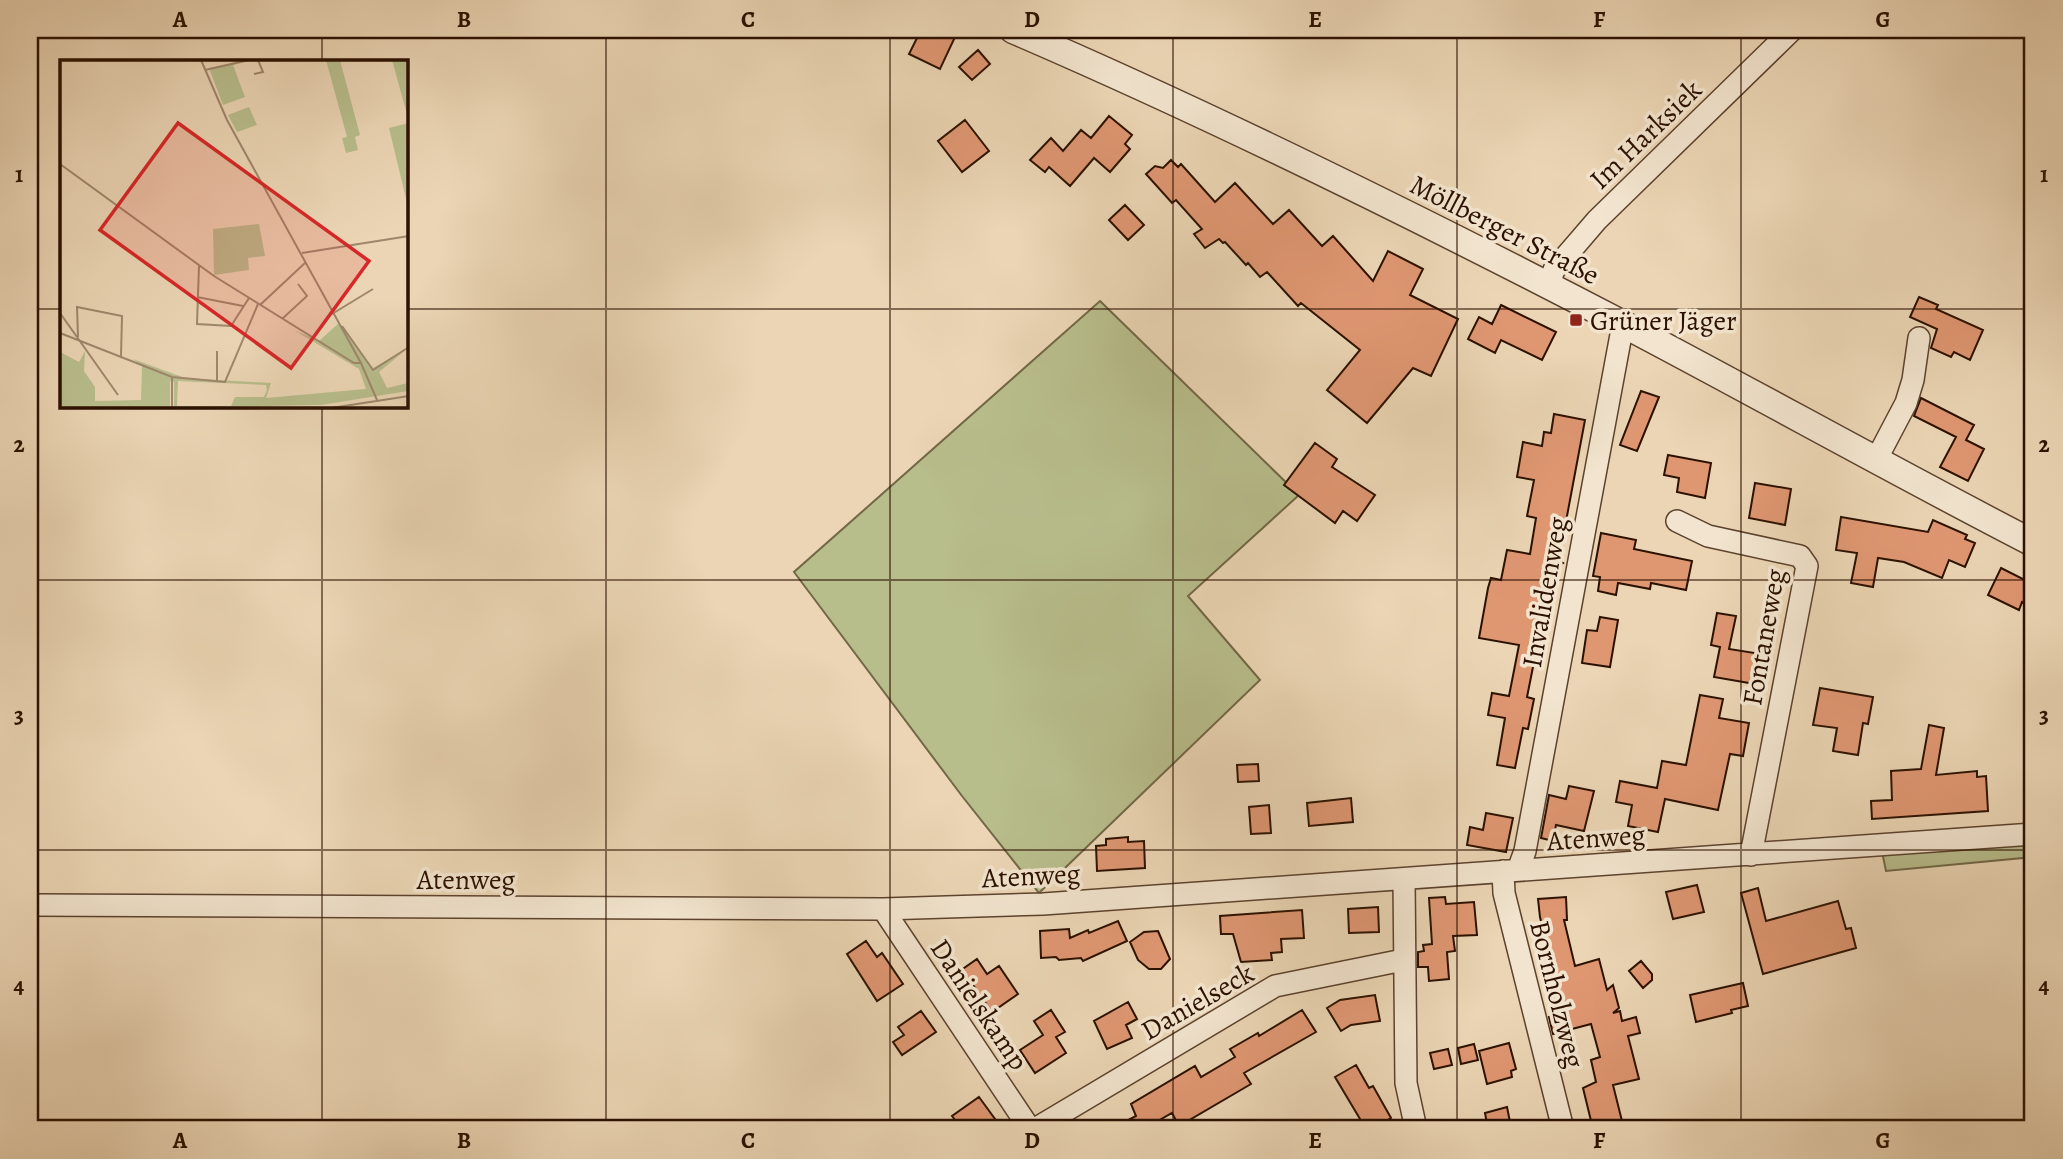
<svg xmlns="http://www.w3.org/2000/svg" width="2063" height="1159" font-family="Alegreya,serif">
<rect width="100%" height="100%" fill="#ebd5b4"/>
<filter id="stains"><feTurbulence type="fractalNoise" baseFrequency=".00286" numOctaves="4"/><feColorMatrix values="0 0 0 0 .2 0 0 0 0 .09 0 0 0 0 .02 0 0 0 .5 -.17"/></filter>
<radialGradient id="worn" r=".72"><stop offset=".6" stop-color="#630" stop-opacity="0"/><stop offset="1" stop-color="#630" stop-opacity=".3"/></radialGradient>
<path fill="#b8bd8c" stroke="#726746" stroke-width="2" d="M 1100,301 L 1299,495 L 1188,596 L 1260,680 L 1039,893 L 962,796 L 794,572 Z
M 2033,830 L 2033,857 L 1886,871 L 1880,842 Z"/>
<path fill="#df9772" stroke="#2c1100" stroke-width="2" d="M 921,30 L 939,30 L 955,37 L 940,69 L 909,54 Z
M 978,50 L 990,64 L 972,80 L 959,67 Z
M 1109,116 L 1132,135 L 1125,144 L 1130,149 L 1110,172 L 1094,158 L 1070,186 L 1049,167 L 1045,172 L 1030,160 L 1051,138 L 1063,151 L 1081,130 L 1091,138 Z
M 965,120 L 989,151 L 962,172 L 938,141 Z
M 1171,160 L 1178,167 L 1181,164 L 1215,202 L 1235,183 L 1273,224 L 1289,210 L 1322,246 L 1333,236 L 1373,281 L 1388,251 L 1423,269 L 1410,295 L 1458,319 L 1431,376 L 1413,368 L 1367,423 L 1327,390 L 1360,350 L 1301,303 L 1298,306 L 1267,272 L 1260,277 L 1248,263 L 1246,265 L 1225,242 L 1223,243 L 1219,239 L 1205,248 L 1194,234 L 1202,229 L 1176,200 L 1172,203 L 1146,174 L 1155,166 L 1163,168 Z
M 1125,205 L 1144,225 L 1128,240 L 1109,220 Z
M 1919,297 L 1938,305 L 1936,309 L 1983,330 L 1970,360 L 1954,352 L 1951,357 L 1931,348 L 1937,329 L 1910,317 Z
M 1501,305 L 1556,332 L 1542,360 L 1501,340 L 1495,353 L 1468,339 L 1479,317 L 1492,324 Z
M 1641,391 L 1659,397 L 1637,451 L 1620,445 Z
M 1921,398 L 1974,425 L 1966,440 L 1984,449 L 1968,481 L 1940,467 L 1956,437 L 1914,416 Z
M 1554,414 L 1585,420 L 1564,532 L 1561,531 L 1556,557 L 1563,563 L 1555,567 L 1546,613 L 1550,613 L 1540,663 L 1534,662 L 1527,697 L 1534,699 L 1528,729 L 1523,728 L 1515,768 L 1497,765 L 1505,718 L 1488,715 L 1492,693 L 1509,696 L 1519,645 L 1479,638 L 1488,588 L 1491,578 L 1501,580 L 1507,550 L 1530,554 L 1536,518 L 1527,516 L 1534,480 L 1517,477 L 1523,442 L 1542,446 L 1544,432 L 1551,433 Z
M 1315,443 L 1337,459 L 1332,467 L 1375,495 L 1357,521 L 1343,511 L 1335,523 L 1284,485 Z
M 1668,455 L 1711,463 L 1705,498 L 1677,492 L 1679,478 L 1664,475 Z
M 1755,483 L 1791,489 L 1785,525 L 1749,518 Z
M 1841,517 L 1928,532 L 1933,520 L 1967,535 L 1965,539 L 1975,543 L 1965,567 L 1949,560 L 1942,578 L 1904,562 L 1878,558 L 1873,587 L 1851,583 L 1857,553 L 1836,550 Z
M 1601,533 L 1636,540 L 1634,549 L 1692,561 L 1686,590 L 1651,583 L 1650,589 L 1618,583 L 1616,595 L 1598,591 L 1600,577 L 1593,576 Z
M 2001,568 L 2033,584 L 2033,608 L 2022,602 L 2019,610 L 1988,595 Z
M 1717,613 L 1736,616 L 1729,649 L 1761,654 L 1755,684 L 1714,677 L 1720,647 L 1711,645 Z
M 1600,617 L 1618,620 L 1610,667 L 1582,663 L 1587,630 L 1597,631 Z
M 1820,688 L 1873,697 L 1868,724 L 1863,723 L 1858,755 L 1833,751 L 1837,728 L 1813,725 Z
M 1700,695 L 1723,699 L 1719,718 L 1749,723 L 1743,756 L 1730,754 L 1718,810 L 1665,799 L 1658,832 L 1628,826 L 1632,805 L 1616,802 L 1620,781 L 1657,788 L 1662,761 L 1686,765 Z
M 1929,725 L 1944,728 L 1936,775 L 1977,771 L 1977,777 L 1986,776 L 1988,811 L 1872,819 L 1871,801 L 1892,800 L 1891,771 L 1921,769 Z
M 1258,764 L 1259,781 L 1238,782 L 1237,765 Z
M 1569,786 L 1594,791 L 1584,831 L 1556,825 L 1553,841 L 1541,838 L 1549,795 L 1566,799 Z
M 1351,798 L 1353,822 L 1309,826 L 1307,803 Z
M 1269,805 L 1271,833 L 1251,834 L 1249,807 Z
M 1486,813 L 1513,818 L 1506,852 L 1467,845 L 1470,827 L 1483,830 Z
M 1128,837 L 1128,842 L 1144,841 L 1145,868 L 1097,871 L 1096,846 L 1106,845 L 1106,839 Z
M 1697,885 L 1704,912 L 1673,919 L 1666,892 Z
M 1758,888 L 1766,921 L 1838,901 L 1846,929 L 1851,928 L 1856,948 L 1763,974 L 1741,893 Z
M 1445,897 L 1446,904 L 1474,902 L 1477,935 L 1453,936 L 1455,951 L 1447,952 L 1449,979 L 1429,981 L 1428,967 L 1418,967 L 1418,952 L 1424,951 L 1423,945 L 1432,944 L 1429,898 Z
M 1566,897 L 1567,920 L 1564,920 L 1575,966 L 1599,959 L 1607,990 L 1613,985 L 1619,1008 L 1613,1013 L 1620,1011 L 1622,1021 L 1636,1017 L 1640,1033 L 1628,1036 L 1639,1079 L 1613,1085 L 1624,1129 L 1593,1129 L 1583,1088 L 1596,1082 L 1591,1060 L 1600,1057 L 1591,1024 L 1553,1034 L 1549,1017 L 1558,1015 L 1553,995 L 1558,994 L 1540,917 L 1538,899 Z
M 1378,907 L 1379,932 L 1349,933 L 1348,909 Z
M 1302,910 L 1304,938 L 1281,939 L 1282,952 L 1271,953 L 1272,960 L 1241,962 L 1233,934 L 1221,934 L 1220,916 Z
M 1118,921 L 1127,941 L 1083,961 L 1081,958 L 1059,960 L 1056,957 L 1041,958 L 1040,931 L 1069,929 L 1070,938 L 1088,930 L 1089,933 Z
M 1158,931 L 1170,959 L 1161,969 L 1149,969 L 1138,960 L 1130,942 L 1144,932 Z
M 866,941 L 877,957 L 882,953 L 903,984 L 877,1001 L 847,954 Z
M 977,959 L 987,974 L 999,966 L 1018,994 L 992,1012 L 971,982 L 966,985 L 957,973 Z
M 1641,961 L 1652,974 L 1652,980 L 1643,988 L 1629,971 Z
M 1743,983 L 1748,1006 L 1731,1010 L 1732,1013 L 1696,1022 L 1690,995 Z
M 1375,995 L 1380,1021 L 1351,1025 L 1341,1031 L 1327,1008 L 1340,1000 Z
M 1128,1002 L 1137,1019 L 1126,1025 L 1132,1038 L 1107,1049 L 1094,1021 Z
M 1051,1010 L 1065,1032 L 1056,1037 L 1066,1053 L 1035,1073 L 1020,1050 L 1043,1035 L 1034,1021 Z
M 1302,1010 L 1316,1032 L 1244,1073 L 1251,1084 L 1179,1126 L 1172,1113 L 1151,1125 L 1149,1129 L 1111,1129 L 1136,1116 L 1131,1104 L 1195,1066 L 1201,1077 L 1235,1057 L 1230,1049 L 1258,1033 L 1259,1036 Z
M 921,1011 L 936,1032 L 902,1055 L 893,1042 L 904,1035 L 898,1027 Z
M 1509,1043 L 1516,1069 L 1511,1071 L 1512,1077 L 1487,1084 L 1479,1051 Z
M 1474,1044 L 1478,1060 L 1461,1064 L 1458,1048 Z
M 1448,1049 L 1452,1065 L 1434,1069 L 1430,1053 Z
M 1356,1065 L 1369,1088 L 1373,1086 L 1391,1118 L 1372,1129 L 1366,1129 L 1335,1077 Z
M 979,1097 L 995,1119 L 980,1129 L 962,1129 L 952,1116 Z
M 1507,1107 L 1511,1127 L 1488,1129 L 1485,1113 Z"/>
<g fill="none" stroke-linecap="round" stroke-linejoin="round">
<g stroke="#5c422d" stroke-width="24">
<path id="minor" d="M 1548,286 L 1554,270 L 1597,220 L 1792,30
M 1876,460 L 1906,403 L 1913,380 L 1919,338
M 1677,521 L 1708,536 L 1800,556 L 1807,566 L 1751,855
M 1518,870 L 1525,851 L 1623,324
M 1503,871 L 1504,893 L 1563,1129
M 1404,879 L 1406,1083 L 1416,1129
M 30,905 L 883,909 L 1043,904 L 2033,834
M 883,909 L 1030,1129
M 1035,1129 L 1275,986 L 1403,960"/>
</g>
<g stroke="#5c422d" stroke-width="29">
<path id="tertiary" d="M 1013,30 C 1220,119 1423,220 1623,324 C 1760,396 1895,472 2033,543"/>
</g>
<use href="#minor" stroke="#f2e4ce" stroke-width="21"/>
<use href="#tertiary" stroke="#f2e4ce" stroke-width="26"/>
</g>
<path fill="none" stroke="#2c1100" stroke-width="2" stroke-opacity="0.55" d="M 322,30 L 322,61M 606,30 L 606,1129M 890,30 L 890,1129M 1173,30 L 1173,1129M 1457,30 L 1457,1129M 1741,30 L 1741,1129M 30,309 L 61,309M 406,309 L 2033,309M 322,406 L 322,1129M 30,580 L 2033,580M 30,850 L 2033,850"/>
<rect fill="#8f2418" stroke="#f2e4ce" stroke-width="2.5" x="1569" y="313" width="14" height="14" rx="3.5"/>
<g text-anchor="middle" stroke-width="7" stroke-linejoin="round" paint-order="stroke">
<g font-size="28" fill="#2c1100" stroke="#f2e4ce">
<text transform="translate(1645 134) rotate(-44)" y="10">Im Harksiek</text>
<text transform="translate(1505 229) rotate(27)" y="10">Möllberger Straße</text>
<text transform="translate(1544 592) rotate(-80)" y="10">Invalidenweg</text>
<text transform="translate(1763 637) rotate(-80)" y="10">Fontaneweg</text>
<text transform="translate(1596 837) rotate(-4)" y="10">Atenweg</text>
<text transform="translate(1031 875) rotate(-3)" y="10">Atenweg</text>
<text x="466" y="889">Atenweg</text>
<text transform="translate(1558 994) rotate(76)" y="10">Bornholzweg</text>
<text transform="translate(1197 1001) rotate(-30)" y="10">Danielseck</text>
<text transform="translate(980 1004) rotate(56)" y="10">Danielskamp</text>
</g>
<g font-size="28" fill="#2c1100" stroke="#f2e4ce" text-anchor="start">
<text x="1590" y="330">Grüner Jäger</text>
</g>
</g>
<g transform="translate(60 60)">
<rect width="348" height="348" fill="#ebd5b4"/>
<path d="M 192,0 L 173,5 L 185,37 L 163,45 L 149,8 ZM 266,0 L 280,0 L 300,75 L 295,77 L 298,90 L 286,93 L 282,78 L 287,77 ZM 332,0 L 348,0 L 348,58 ZM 189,47 L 197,65 L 177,72 L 168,55 ZM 349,63 L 349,147 L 348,147 L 329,68 ZM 199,164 L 205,196 L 188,198 L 189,210 L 154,215 L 153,169 ZM 279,263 L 313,308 L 348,288 L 319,312 L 327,328 L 348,323 L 348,331 L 261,345 L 114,348 L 114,322 L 110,321 L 110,348 L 0,348 L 0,292 L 19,302 L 25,291 L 24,311 L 35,327 L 35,341 L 81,340 L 82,306 L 73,299 L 125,318 L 211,323 L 206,338 L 306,329 L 299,309 L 234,270 L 259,281 ZM 118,321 L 206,325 L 207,330 L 204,337 L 175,337 L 171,346 L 117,346 Z" fill="#b8bd8c" fill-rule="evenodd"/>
<path fill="none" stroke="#9f876c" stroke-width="2" d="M 141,0 L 167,60 L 301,303 L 317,340M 145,10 L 189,0M 194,14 L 203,12 L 198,0M 0,104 L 154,216 L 294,303 L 301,303M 242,193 L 349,176M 139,206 L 137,264 L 171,266 L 189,238M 137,237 L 183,246M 200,245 L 246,202M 0,253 L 58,335M 272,254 L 313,229M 222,259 L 247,236 L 238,224M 282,266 L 313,310 L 349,287M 0,273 L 112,317 L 165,322 L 198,244M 18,277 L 17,247 L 62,256 L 61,296M 157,321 L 157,291M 112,348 L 112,317M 271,348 L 349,336"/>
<path fill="#d62828" fill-opacity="0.15" stroke="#d62828" stroke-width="3.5" d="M 118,63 L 309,201 L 231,308 L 40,170 Z"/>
<rect width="348" height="348" fill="none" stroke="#2c1100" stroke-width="3.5"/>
</g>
<rect width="2063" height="1159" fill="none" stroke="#ebd5b4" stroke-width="77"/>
<rect x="38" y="38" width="1986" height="1082" fill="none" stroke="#2c1100" stroke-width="2.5"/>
<g font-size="23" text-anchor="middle" font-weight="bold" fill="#2c1100">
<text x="180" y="27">A</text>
<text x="464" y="27">B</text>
<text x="748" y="27">C</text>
<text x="1032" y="27">D</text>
<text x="1315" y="27">E</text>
<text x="1599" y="27">F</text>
<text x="1883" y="27">G</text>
<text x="19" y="182">1</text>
<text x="2044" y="182">1</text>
<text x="19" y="452">2</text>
<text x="2044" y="452">2</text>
<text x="19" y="723">3</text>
<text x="2044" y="723">3</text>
<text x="19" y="993">4</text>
<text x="2044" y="993">4</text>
<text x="180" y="1148">A</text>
<text x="464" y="1148">B</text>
<text x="748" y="1148">C</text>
<text x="1032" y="1148">D</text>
<text x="1315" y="1148">E</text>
<text x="1599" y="1148">F</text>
<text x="1883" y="1148">G</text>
</g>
<rect width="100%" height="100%" filter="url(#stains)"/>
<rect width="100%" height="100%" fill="url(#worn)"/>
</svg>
